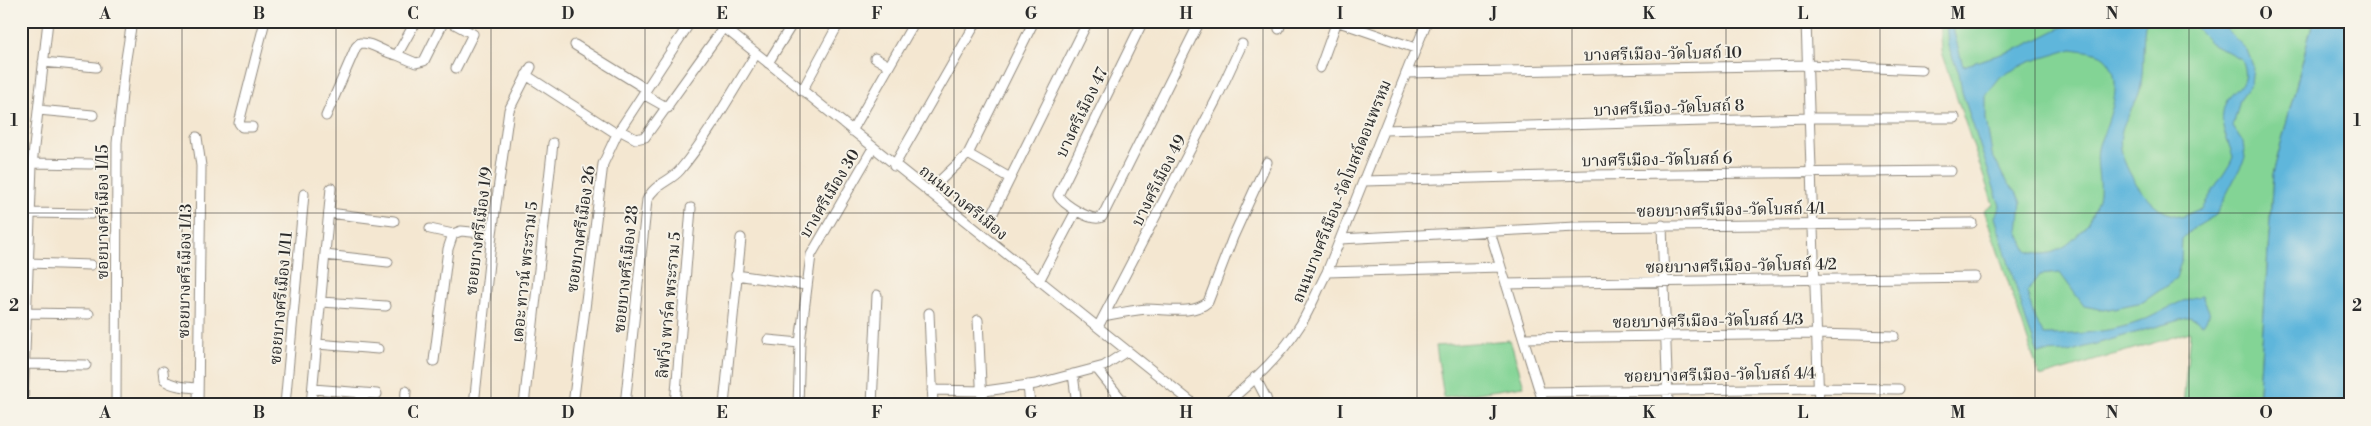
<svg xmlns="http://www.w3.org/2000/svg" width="2371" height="426" font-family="'Libre Bodoni','Noto Serif Thai',serif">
<rect width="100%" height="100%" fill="#f7f3e8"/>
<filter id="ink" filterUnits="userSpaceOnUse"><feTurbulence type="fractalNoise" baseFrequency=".02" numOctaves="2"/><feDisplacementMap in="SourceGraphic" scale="10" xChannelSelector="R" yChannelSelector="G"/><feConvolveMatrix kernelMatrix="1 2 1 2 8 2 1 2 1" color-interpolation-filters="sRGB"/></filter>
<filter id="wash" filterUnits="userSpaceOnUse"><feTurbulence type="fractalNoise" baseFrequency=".0096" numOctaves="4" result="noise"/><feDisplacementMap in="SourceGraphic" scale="20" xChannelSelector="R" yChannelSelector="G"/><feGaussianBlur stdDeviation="1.12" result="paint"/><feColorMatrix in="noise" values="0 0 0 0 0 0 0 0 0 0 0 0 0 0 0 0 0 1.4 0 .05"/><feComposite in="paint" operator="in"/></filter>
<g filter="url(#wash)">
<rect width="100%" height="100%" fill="#f4e7d1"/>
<path fill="#83d495" stroke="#578060" d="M 1939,21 L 2313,21 L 2273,174 L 2258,405 L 2183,405 L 2190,332 L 2040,377 L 1984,210 L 1993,204 L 1941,52 Z
M 1510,340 L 1524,386 L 1444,398 L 1436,346 Z"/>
<path fill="#5eb6db" stroke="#447083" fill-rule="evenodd" d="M 1946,21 L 1951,21 L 1963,66 L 2020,48 L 2074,21 L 2149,21 L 2145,24 C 2142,44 2144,65 2141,85 C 2139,102 2124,117 2121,134 C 2116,160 2142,198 2163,211 C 2169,214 2176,215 2181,217 L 2202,208 L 2230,164 L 2233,157 C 2229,141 2220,130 2223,112 C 2226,88 2254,90 2241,59 L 2211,43 L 2189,21 L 2222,21 L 2224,27 L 2247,50 L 2253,66 L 2251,84 L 2240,99 L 2233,127 L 2243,142 L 2245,158 L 2216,215 L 2191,230 L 2182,239 L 2181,261 L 2176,279 L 2143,302 L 2104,310 L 2084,306 L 2060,273 L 2040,275 L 2027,292 L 2035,320 L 2044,335 C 2071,335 2113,332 2139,322 C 2161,314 2178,299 2202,296 L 2210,313 L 2203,324 L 2190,317 L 2068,352 L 2038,353 L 2027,324 L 1995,217 L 2000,206 L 1962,92 L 1959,73 L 1948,46 ZM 2072,49 C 2083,51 2097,51 2105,58 C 2123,76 2113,107 2106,127 C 2104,134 2099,142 2098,149 C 2095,165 2102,183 2098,199 C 2090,228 2059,265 2027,251 L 2018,232 L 2021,202 L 2016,192 L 2004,178 L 1992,154 L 1986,119 L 1986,95 L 2001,76 L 2029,62 Z
M 2313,21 L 2350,21 L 2350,405 L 2258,405 L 2273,174 Z"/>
</g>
<g filter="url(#ink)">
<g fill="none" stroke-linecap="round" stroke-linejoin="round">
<g stroke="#90897e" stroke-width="11">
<path id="minor" d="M 105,21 L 107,22
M 449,21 L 473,34 L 456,68
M 716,21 L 1195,405
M 1143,21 L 1058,195 C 1063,204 1092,223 1102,217 L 1200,21
M 1336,21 L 1415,48
M 1806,21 L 1819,405
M 1279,29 L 1282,21
M 575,45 L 646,89
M 397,55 L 416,63 L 424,61 L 444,21
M 875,58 L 889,66
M 43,62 L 96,67
M 768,63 L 794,21
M 1320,68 L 1337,21
M 1406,73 L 1808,65 L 1922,70
M 526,75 L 617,134
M 802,91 L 840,21
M 643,94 L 668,108
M 38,110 L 93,115
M 326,116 L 356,47 L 360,43 C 373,42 383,53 397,55 L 416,21
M 252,127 L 242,127 L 239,123 L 265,21
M 619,130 L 636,139 L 645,137 L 724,27
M 1384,130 L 1810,118 L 1955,118
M 852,131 L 915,21
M 197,137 L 201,166 L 198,405
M 968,154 L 1010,178
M 32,163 L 91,164
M 894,166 L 977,21
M 1364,181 L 1588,175 L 1951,171
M 928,192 L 968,154 L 1034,21
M 30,213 L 91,214
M 329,213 L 394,221
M 991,217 L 1088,21
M 1662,225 L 1668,405
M 430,229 L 453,234
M 1490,232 L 1544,405
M 1340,239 L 1575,227 L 1972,223
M 325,255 L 388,262
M 28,263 L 91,265
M 1327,272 L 1501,267
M 736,275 L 806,285
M 1039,281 L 1076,211
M 1506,284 L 1975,277
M 321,302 L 386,306
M 26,313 L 89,314
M 929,313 L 933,405
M 1104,316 C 1119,313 1133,310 1147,309 C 1166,309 1194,315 1208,302 L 1233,237 L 1267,162
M 978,320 L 982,405
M 1098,327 L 1216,100 L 1242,44
M 1523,338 L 1816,334 L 1894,336
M 768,340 L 800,343
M 317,344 L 378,349
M 434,361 L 448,249 L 453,234 L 461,231 L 492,234
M 24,364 L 86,365
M 1097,369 L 1126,405
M 163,371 L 164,380 C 174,387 186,387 198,388
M 1073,374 L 1077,405
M 1255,377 L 1266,398 L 1268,405
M 1028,385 L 1030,405
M 313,389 L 377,394
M 932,390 L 985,391 L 1036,384 L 1104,366 L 1127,351
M 1541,392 L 1818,388 L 1899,389
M 23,405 L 32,165 L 48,21
M 116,405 L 117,143 L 125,65 L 132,21
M 285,405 L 304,194
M 311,405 L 331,188
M 360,405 L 361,393
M 405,405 L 406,391
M 474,405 L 492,234 L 509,110 L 531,67
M 524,405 L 553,143
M 573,405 L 603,164 L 617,134 L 691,21
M 625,405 L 647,200 C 654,184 670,182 680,170 C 709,135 732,92 756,54
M 675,405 L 691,208
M 724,405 L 741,238
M 798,405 L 800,343 L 811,255 L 873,148
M 872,405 L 877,295
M 1224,405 C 1253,382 1282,355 1301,324 C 1311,307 1318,289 1327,272 L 1427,21"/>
</g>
<use href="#minor" stroke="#fff" stroke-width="9"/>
</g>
</g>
<path fill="none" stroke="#2b2b2b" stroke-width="1" stroke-opacity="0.55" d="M 182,21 L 182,405M 336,21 L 336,405M 491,21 L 491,405M 645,21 L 645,405M 800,21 L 800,405M 954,21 L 954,405M 1108,21 L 1108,405M 1263,21 L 1263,405M 1417,21 L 1417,405M 1572,21 L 1572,405M 1726,21 L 1726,405M 1880,21 L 1880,405M 2035,21 L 2035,405M 2189,21 L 2189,405M 21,213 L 2350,213"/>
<g text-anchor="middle" stroke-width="4" stroke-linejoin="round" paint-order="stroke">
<g font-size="16" fill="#2b2b2b" stroke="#f7f3e8">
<text transform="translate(1663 53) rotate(-1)" y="6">บางศรีเมือง-วัดโบสถ์ 10</text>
<text transform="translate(1669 107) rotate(-2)" y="6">บางศรีเมือง-วัดโบสถ์ 8</text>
<text transform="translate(1081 112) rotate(-64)" y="6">บางศรีเมือง 47</text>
<text transform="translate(1657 159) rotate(-1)" y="6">บางศรีเมือง-วัดโบสถ์ 6</text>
<text transform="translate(1158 180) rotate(-63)" y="6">บางศรีเมือง 49</text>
<text transform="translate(1341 191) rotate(-68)" y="6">ถนนบางศรีเมือง-วัดโบสถ์ดอนพรหม</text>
<text transform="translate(829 193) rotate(-59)" y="6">บางศรีเมือง 30</text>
<text transform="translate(964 202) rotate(39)" y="6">ถนนบางศรีเมือง</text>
<text transform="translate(1731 209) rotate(-1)" y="6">ซอยบางศรีเมือง-วัดโบสถ์ 4/1</text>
<text transform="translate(102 212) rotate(-90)" y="6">ซอยบางศรีเมือง 1/15</text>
<text transform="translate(580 229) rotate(-82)" y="6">ซอยบางศรีเมือง 26</text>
<text transform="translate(478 231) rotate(-83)" y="6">ซอยบางศรีเมือง 1/9</text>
<text transform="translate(1741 265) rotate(-1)" y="6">ซอยบางศรีเมือง-วัดโบสถ์ 4/2</text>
<text transform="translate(625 269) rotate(-84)" y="6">ซอยบางศรีเมือง 28</text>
<text transform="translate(184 271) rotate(-89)" y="6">ซอยบางศรีเมือง 1/13</text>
<text transform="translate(524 272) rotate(-84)" y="6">เดอะ ทาวน์ พระราม 5</text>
<text transform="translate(280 298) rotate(-85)" y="6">ซอยบางศรีเมือง 1/11</text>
<text transform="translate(668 305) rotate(-85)" y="6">ลิฟวิ่ง พาร์ค พระราม 5</text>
<text transform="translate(1708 320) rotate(-1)" y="6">ซอยบางศรีเมือง-วัดโบสถ์ 4/3</text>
<text transform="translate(1720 374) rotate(-1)" y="6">ซอยบางศรีเมือง-วัดโบสถ์ 4/4</text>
</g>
</g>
<rect width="2371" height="426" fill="none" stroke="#f7f3e8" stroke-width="55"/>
<rect x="28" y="28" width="2316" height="370" fill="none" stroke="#2b2b2b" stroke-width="2"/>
<g font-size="16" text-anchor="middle" font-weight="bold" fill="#2b2b2b">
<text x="105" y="19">A</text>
<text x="259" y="19">B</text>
<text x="413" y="19">C</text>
<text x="568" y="19">D</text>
<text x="722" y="19">E</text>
<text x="877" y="19">F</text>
<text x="1031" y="19">G</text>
<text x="1186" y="19">H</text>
<text x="1340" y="19">I</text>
<text x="1494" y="19">J</text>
<text x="1649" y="19">K</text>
<text x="1803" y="19">L</text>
<text x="1958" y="19">M</text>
<text x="2112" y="19">N</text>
<text x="2266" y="19">O</text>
<text x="14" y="126">1</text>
<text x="2357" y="126">1</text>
<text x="14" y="311">2</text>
<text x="2357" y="311">2</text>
<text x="105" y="418">A</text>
<text x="259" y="418">B</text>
<text x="413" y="418">C</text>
<text x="568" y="418">D</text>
<text x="722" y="418">E</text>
<text x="877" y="418">F</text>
<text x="1031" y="418">G</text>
<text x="1186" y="418">H</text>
<text x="1340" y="418">I</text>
<text x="1494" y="418">J</text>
<text x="1649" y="418">K</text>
<text x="1803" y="418">L</text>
<text x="1958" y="418">M</text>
<text x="2112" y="418">N</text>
<text x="2266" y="418">O</text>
</g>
</svg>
